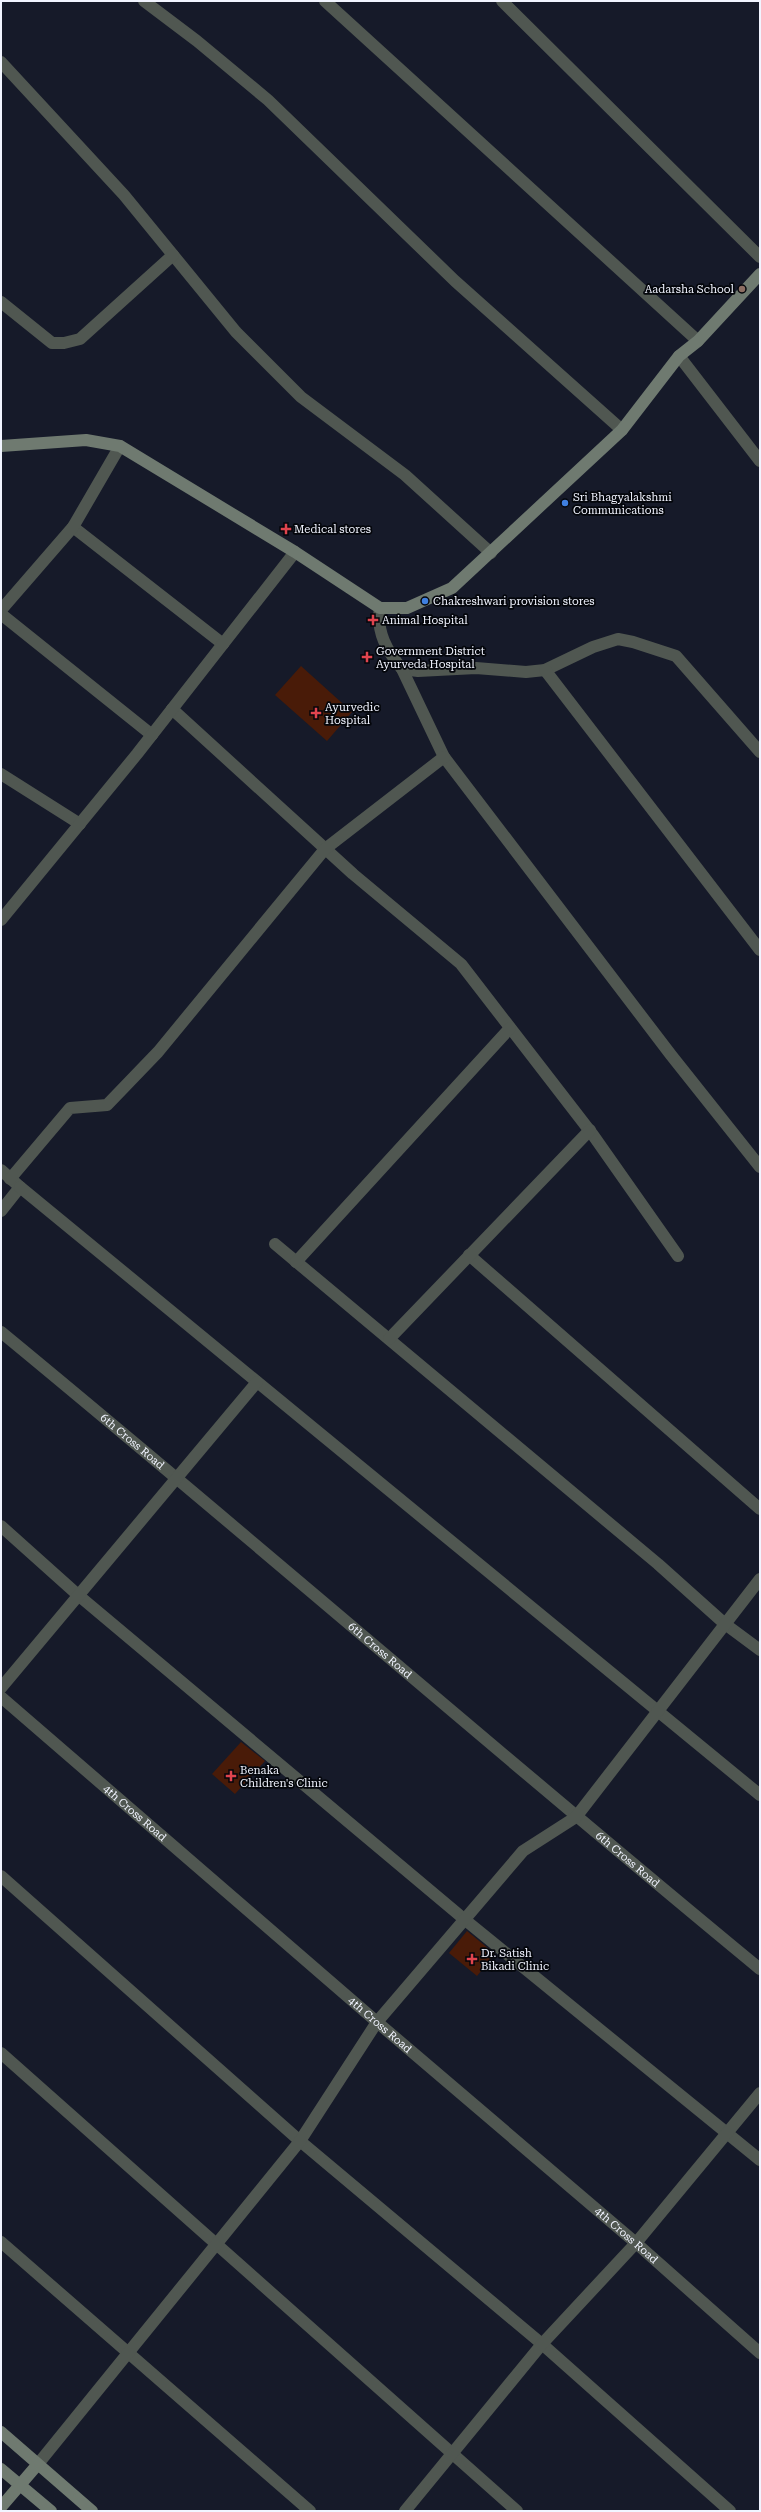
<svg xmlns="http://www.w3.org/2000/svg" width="761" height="2512" font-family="'Roboto Serif',serif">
<rect width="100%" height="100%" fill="#161a29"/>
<path fill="#491b08" d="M 301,666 L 352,712 L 327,741 L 275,695 Z
M 241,1742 L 265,1761 L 235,1794 L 212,1774 Z
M 467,1931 L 495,1954 L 477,1976 L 449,1953 Z"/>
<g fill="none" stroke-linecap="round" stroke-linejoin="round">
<g stroke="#505751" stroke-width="12">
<path d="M 144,1 L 197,41 L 268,100 L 455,281 L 622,430"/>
<path d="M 325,1 L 698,341"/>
<path d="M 502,1 L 760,257"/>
<path d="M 1,62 L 124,195 L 236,332 L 301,397 L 405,475 L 491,553"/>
<path d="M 1,302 L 52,343 L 64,343 L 80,339 L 173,255"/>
<path d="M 679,356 L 760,461"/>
<path d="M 73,527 L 223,644"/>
<path d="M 380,608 C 376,632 387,651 402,669 L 418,671 L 476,668 L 526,672 L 545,670 L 593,647 L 618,639 L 633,642 L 676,656 L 760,752"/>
<path d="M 1,610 L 73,527 L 120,446"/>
<path d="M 1,614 L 152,735"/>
<path d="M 402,669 L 444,757 L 671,1055 L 760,1167"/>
<path d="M 545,670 L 760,950"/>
<path d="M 172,709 L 353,874 L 461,964 L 593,1135 L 678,1256"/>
<path d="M 1,774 L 80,824"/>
<path d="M 1,920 L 137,754 L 295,552"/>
<path d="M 1,1170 L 20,1187 L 1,1211"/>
<path d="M 10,1179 L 70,1108 L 107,1105 L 158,1052 L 325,849 L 444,757"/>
<path d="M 20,1187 L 760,1795"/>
<path d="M 275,1244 L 658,1564 L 725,1624 L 760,1650"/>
<path d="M 469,1255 L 760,1509"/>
<path d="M 296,1262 L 510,1028"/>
<path id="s1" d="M 1,1332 C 256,1542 505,1759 760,1969"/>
<path d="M 389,1339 L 590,1130"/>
<path d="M 1,1526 L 78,1595 L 464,1919 L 760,2160"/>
<path d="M 1,1688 L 257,1382"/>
<path id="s2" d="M 1,1697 L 377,2022 L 636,2243 L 760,2353"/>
<path d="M 1,1876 L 300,2141 L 542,2344 L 730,2511"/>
<path d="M 1,2053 L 517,2511"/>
<path d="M 1,2242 L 310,2511"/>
<path d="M 38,2464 L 300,2141 L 377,2022 L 523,1851 L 576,1817 L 760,1579"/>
<path d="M 405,2511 L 542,2344 L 636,2243 L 760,2093"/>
</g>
<path stroke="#6f7a70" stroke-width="12" d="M 1,446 L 86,440 L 120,446 L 295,552 L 380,608 L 407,608 L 452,588 L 622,430 L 679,356 L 698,341 L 760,274
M 1,2432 L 92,2511
M 1,2469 L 51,2511
M 1,2507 L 38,2464"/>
</g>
<circle fill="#8d6e63" stroke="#04060b" stroke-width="1.5" cx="742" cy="289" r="4"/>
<g fill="#3f7fe0" stroke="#04060b" stroke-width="1.5">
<circle cx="565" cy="503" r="4"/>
<circle cx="425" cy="601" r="4"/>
</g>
<g fill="#e0444e" stroke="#04060b" stroke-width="1.5">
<path d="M284 523h4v4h4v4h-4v4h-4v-4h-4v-4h4z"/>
<path d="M371 614h4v4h4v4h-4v4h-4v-4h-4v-4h4z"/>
<path d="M365 651h4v4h4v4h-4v4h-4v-4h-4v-4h4z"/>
<path d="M314 707h4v4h4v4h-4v4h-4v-4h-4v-4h4z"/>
<path d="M229 1770h4v4h4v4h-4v4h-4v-4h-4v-4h4z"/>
<path d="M470 1953h4v4h4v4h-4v4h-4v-4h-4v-4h4z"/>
</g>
<g text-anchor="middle" stroke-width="3.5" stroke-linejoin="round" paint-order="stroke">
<g font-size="11" fill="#f1f4ff" stroke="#04060b" text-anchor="start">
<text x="734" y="293" text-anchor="end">Aadarsha School</text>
<text x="573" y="501">Sri Bhagyalakshmi<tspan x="573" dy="13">Communications</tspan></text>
<text x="294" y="533">Medical stores</text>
<text x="433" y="605">Chakreshwari provision stores</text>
<text x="382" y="624">Animal Hospital</text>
<text x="376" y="655">Government District<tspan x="376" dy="13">Ayurveda Hospital</tspan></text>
<text x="325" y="711">Ayurvedic<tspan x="325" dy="13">Hospital</tspan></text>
<text x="240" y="1774">Benaka<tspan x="240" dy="13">Children's Clinic</tspan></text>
<text x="481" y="1957">Dr. Satish<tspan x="481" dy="13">Bikadi Clinic</tspan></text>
</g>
<g font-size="11" fill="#f1f4ff" stroke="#04060b">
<text dy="4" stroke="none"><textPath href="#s1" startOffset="171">6th Cross Road</textPath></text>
<text dy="4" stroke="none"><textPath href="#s1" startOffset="495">6th Cross Road</textPath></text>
<text dy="4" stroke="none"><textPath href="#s2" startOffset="177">4th Cross Road</textPath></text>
<text dy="4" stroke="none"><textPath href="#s1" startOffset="819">6th Cross Road</textPath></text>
<text dy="4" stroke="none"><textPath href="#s2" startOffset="501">4th Cross Road</textPath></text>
<text dy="4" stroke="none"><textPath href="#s2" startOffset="825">4th Cross Road</textPath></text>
</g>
</g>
<rect width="761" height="2512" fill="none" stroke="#f1f4ff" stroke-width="4"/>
</svg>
